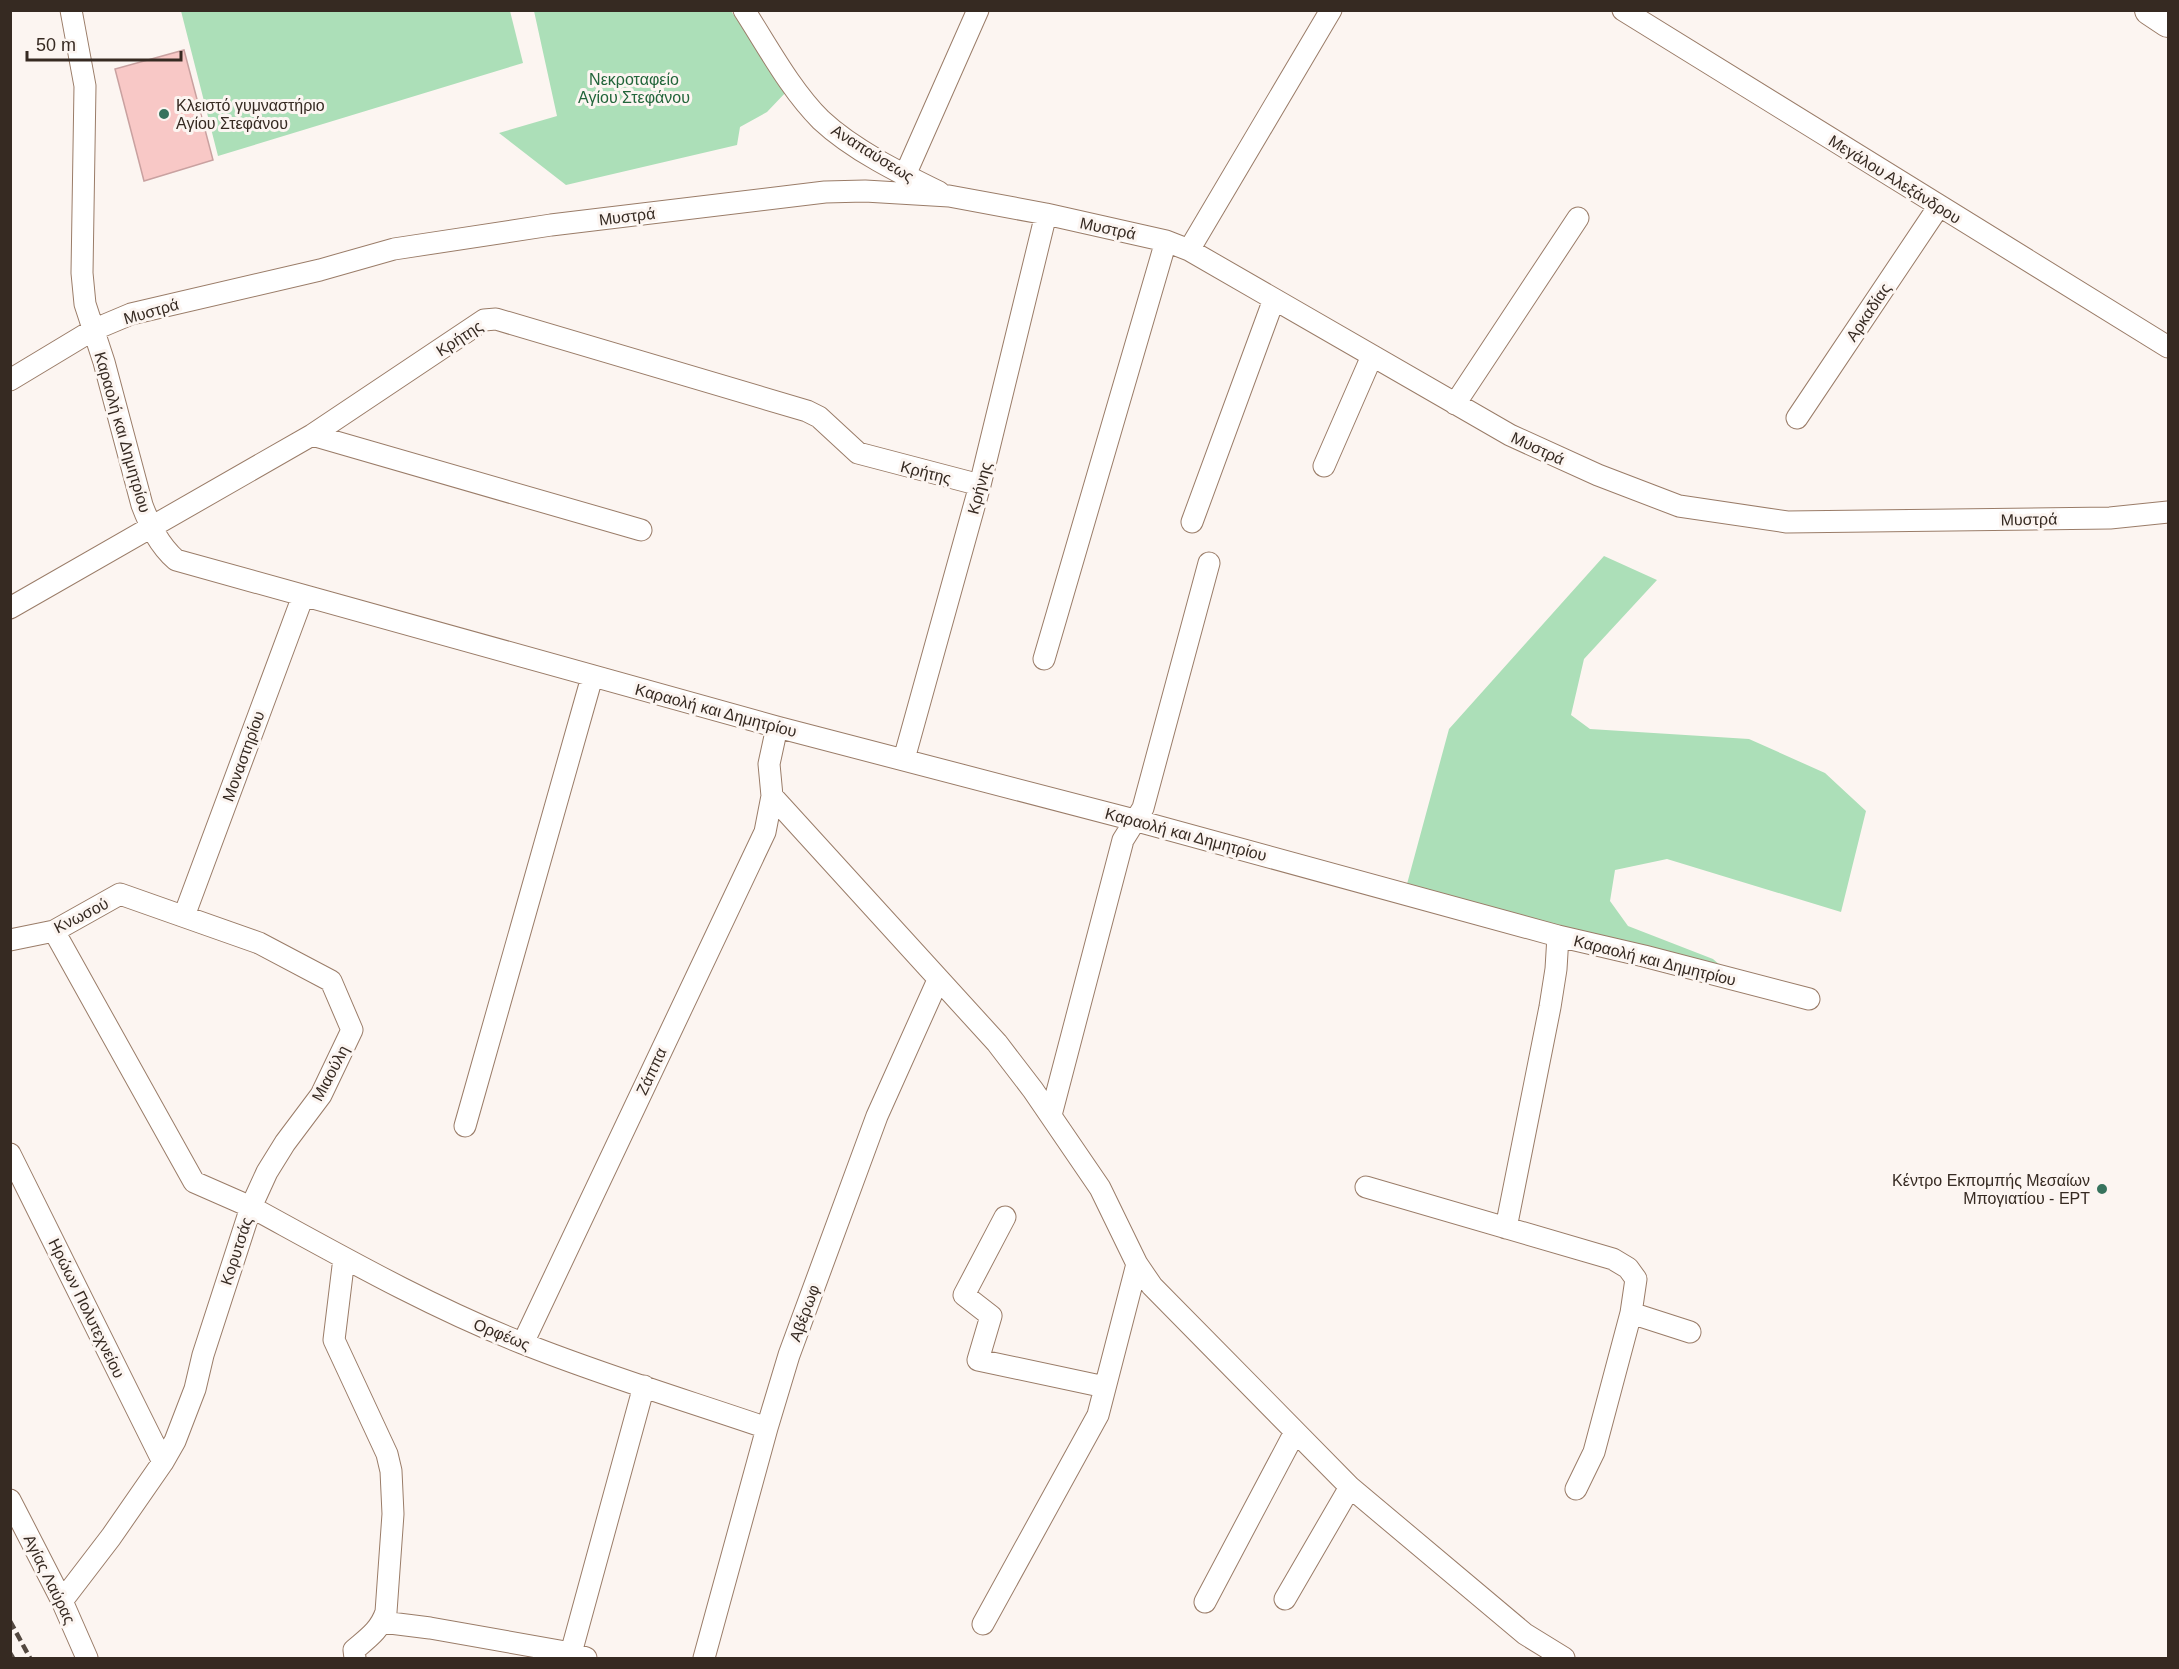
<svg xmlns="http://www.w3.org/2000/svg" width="2179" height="1669" font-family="Arial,sans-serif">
<rect width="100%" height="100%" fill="#fcf5f1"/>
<path fill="#acdfb8" d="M 181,11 L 510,11 L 523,63 L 218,156 Z
M 534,11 L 731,11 L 787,91 L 767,112 L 740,127 L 737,145 L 566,185 L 499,133 L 557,116 Z
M 1604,556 L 1657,580 L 1584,659 L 1571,715 L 1590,729 L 1749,739 L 1825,773 L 1866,811 L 1841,912 L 1667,859 L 1615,870 L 1610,901 L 1628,926 L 1713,959 L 1721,966 L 1556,927 L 1407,884 L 1449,729 Z"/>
<path fill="#f8c8c6" stroke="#c9a1a0" stroke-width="1.5" d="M 184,50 L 213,160 L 144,181 L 115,69 Z"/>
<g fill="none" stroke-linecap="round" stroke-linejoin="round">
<g stroke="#9a7c68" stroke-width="23">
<path id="minor" d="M 71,10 L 85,86 L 82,273 L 85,304 L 104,362 L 142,505 C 150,526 159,545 176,560 L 777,727 L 1134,820 L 1558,936 L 1644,956 L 1809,999
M 744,10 C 768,47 790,89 821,120 C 853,150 900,173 939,192
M 1623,10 L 2168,347
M 905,175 L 978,10
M 1189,250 L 1331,10
M 10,380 L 93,330 L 131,314 L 320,270 L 394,249 L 551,225 L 825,192 L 865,191 L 949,196 L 1046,214 L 1166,241 L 1189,250 L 1510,435 L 1598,475 L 1679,506 L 1787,522 L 2110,518 L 2168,512
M 1455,404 L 1578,218
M 1797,418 L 1939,206
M 312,435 L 641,530
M 1324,466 L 1372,356
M 1192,522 L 1274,299
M 10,608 L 312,435 L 484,320 L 496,319 L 807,411 L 819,417 L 858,453 L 980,485
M 1044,659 L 1166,241
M 777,727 L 769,764 L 772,796 L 997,1043 L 1033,1090 L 1100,1188 L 1137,1264 L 1152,1286 L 1350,1487 L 1285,1599
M 904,759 L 980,485 L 1046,214
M 184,916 L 303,596
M 54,931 L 194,1182 L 251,1207 L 203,1355 L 195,1389 L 175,1441 L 163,1462 L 111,1537 L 62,1601
M 10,940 L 54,931 L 120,894 L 259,943 L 331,981 L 352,1030 L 321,1095 L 285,1143 L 267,1172 L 251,1207 C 339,1255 428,1306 522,1343 C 602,1375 685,1400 767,1428
M 1051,1115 L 1123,840 L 1143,808 L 1209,563
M 465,1126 L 592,677
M 10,1154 L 163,1462
M 1366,1187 L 1613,1259 L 1628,1268 L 1636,1279 L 1631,1313 L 1594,1452 L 1576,1489
M 1005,1217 L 964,1295 L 991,1316 L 978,1360 L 1105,1387
M 1506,1228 L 1550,1007 L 1556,969 L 1558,936
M 344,1258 L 334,1340 L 387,1454 L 391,1471 L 393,1514 L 386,1612 C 380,1630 368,1638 354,1650 L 355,1658
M 1631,1313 L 1690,1332
M 523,1343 L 765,832 L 772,796
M 1350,1487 L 1525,1634 L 1564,1658
M 10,1500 L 62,1601 L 87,1658
M 1205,1602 L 1295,1432
M 382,1622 L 430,1628 L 571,1653 L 586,1658
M 983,1624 L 1098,1415 L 1137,1264
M 571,1653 L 644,1386
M 704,1658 L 767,1428 L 789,1355 L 877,1116 L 938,980"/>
</g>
<g stroke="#9a7c68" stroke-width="32">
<path id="secondary" d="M 2150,10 L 2168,22"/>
</g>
<use href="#minor" stroke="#fff" stroke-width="21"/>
<use href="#secondary" stroke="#fff" stroke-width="30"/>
<path stroke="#534840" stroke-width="4.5" stroke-dasharray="9 4.5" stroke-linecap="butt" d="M 10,1621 L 30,1658
M 10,1653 L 13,1658"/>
</g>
<g fill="#37735d" stroke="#fcf5f1" stroke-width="2">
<circle cx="164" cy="114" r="6"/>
<circle cx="2102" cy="1189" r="6"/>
</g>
<g text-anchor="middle" stroke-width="6" stroke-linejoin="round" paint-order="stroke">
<g font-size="16" fill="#22653a" stroke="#fcf5f1">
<text x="634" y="85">Νεκροταφείο<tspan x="634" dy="18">Αγίου Στεφάνου</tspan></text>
</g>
<g font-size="16" fill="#362a22" stroke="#fcf5f1" text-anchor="start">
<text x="176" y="111">Κλειστό γυμναστήριο<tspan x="176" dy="18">Αγίου Στεφάνου</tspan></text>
<text x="2090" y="1186" text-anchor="end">Κέντρο Εκπομπής Μεσαίων<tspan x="2090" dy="18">Μπογιατίου - ΕΡΤ</tspan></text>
</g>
<g font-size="16" fill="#362a22" stroke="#fcf5f1">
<text transform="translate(873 153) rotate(32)" y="6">Αναπαύσεως</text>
<text transform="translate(1895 179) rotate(32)" y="6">Μεγάλου Αλεξάνδρου</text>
<text transform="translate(627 216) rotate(-7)" y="6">Μυστρά</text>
<text transform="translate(1108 228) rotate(12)" y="6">Μυστρά</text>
<text transform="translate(151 311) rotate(-16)" y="6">Μυστρά</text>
<text transform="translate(1868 312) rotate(-56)" y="6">Αρκαδίας</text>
<text transform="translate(459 338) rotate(-33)" y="6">Κρήτης</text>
<text transform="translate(123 432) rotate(74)" y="6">Καραολή και Δημητρίου</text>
<text transform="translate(1538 448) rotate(25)" y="6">Μυστρά</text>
<text transform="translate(926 472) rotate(14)" y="6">Κρήτης</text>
<text transform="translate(979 488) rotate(-75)" y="6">Κρήνης</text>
<text transform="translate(2029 519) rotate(-1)" y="6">Μυστρά</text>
<text transform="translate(716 710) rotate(15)" y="6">Καραολή και Δημητρίου</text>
<text transform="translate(243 756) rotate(-70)" y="6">Μοναστηρίου</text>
<text transform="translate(1186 834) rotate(15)" y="6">Καραολή και Δημητρίου</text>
<text transform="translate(81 915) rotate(-27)" y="6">Κνωσού</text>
<text transform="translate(1655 960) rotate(14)" y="6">Καραολή και Δημητρίου</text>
<text transform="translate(651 1071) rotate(-65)" y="6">Ζάππα</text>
<text transform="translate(330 1073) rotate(-62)" y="6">Μιαούλη</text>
<text transform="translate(236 1251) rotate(-72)" y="6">Κορυτσάς</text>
<text transform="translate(87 1308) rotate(64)" y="6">Ηρώων Πολυτεχνείου</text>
<text transform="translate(804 1313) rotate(-70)" y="6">Αβέρωφ</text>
<text transform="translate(502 1334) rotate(22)" y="6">Ορφέως</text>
<text transform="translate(50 1579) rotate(64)" y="6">Αγίας Λαύρας</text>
</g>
</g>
<rect width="2179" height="1669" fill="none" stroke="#362a22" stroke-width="24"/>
<path d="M27 51v9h154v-9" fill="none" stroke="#362a22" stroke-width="3"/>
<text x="36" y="51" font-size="18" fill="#362a22" stroke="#fcf5f1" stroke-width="4.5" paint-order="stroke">50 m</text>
</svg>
